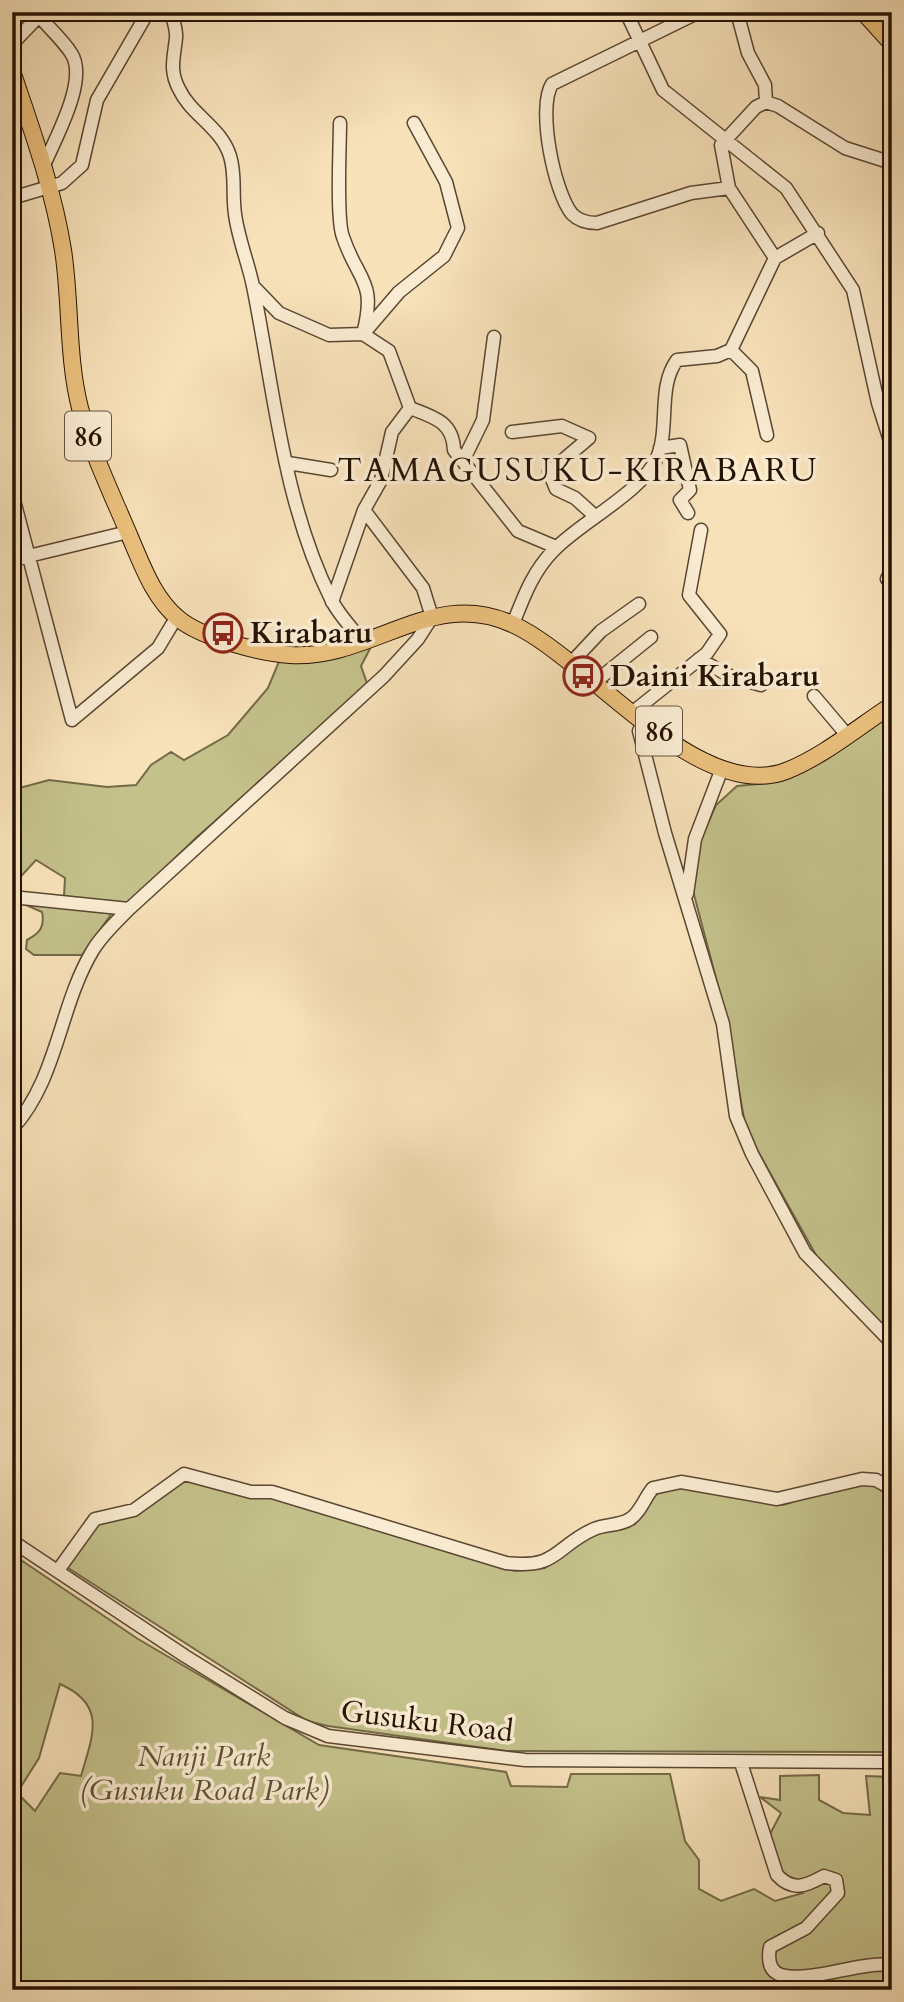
<svg xmlns="http://www.w3.org/2000/svg" width="904" height="2002" font-family="Cardo,serif">
<rect width="100%" height="100%" fill="#f8e2ba"/>
<filter id="stains"><feTurbulence type="fractalNoise" baseFrequency=".00286" numOctaves="4"/><feColorMatrix values="0 0 0 0 .2 0 0 0 0 .09 0 0 0 0 .02 0 0 0 .5 -.17"/></filter>
<radialGradient id="worn" r=".72"><stop offset=".6" stop-color="#630" stop-opacity="0"/><stop offset="1" stop-color="#630" stop-opacity=".3"/></radialGradient>
<path fill="#c4c18b" stroke="#746a47" stroke-width="2" fill-rule="evenodd" d="M 374,641 L 361,666 L 368,686 L 197,837 L 127,904 L 64,896 L 65,878 L 36,860 L 12,886 L 12,790 L 49,780 L 107,787 L 136,785 L 151,765 L 171,752 L 184,760 L 228,735 L 268,688 L 280,659 Z
M 892,714 L 892,1334 L 821,1264 L 746,1130 L 726,1016 L 692,887 L 701,839 L 716,805 L 737,786 L 768,783 L 793,776 Z
M 24,904 L 112,913 L 82,955 L 34,955 L 26,949 L 27,940 C 40,933 45,927 42,912 Z
M 182,1476 L 266,1495 L 515,1571 L 545,1568 L 594,1532 L 635,1524 L 648,1501 L 664,1489 L 687,1488 L 783,1505 L 843,1486 L 876,1483 L 892,1496 L 892,1752 L 506,1751 L 328,1726 L 307,1721 L 65,1566 L 97,1522 C 139,1518 152,1505 182,1476 Z
M 12,1554 L 138,1639 L 319,1745 L 506,1772 L 511,1786 L 567,1787 L 571,1774 L 670,1774 L 685,1841 L 699,1860 L 699,1889 L 721,1901 L 754,1889 L 775,1901 L 803,1893 L 780,1870 L 769,1836 L 781,1813 L 760,1797 L 780,1800 L 780,1776 L 819,1775 L 819,1800 L 843,1813 L 870,1815 L 866,1776 L 892,1777 L 892,1990 L 47,1990 L 12,1982 ZM 60,1684 C 108,1705 92,1737 81,1776 L 60,1773 L 35,1811 L 17,1793 L 39,1758 Z"/>
<g fill="none" stroke-linecap="round" stroke-linejoin="round">
<g stroke="#5a4631" stroke-width="15">
<path id="minor" d="M 171,12 C 173,20 177,30 176,38 C 174,58 169,70 179,89 C 191,115 221,127 230,156 C 236,175 232,194 235,214 C 238,238 248,262 253,286 C 274,390 283,502 331,599 C 338,614 352,628 362,641
M 626,12 L 663,90 L 786,188 L 853,290 L 878,403 L 892,447
M 699,12 L 552,84 C 537,108 554,192 572,214 C 579,221 588,223 597,223 L 691,193 L 729,188
M 737,12 L 748,53 L 765,85 L 766,102
M 12,44 L 39,16 C 49,28 62,39 71,53 C 89,79 55,139 44,165
M 340,123 C 340,147 336,219 343,237 C 358,282 377,280 363,334 L 399,292 L 444,256 L 458,228 L 446,182 L 414,123
M 12,198 L 62,183 L 82,165 L 97,100 L 148,12
M 775,258 L 729,188 L 721,145 L 756,107 L 766,102 L 778,106 L 845,148 L 892,163
M 253,286 L 279,313 L 329,335 L 363,334 L 389,351 L 410,408 C 434,417 453,422 454,450 L 518,531 L 556,547
M 731,350 L 752,371 L 767,435
M 512,432 L 562,426 L 589,438 L 549,472 L 556,489 L 575,498 L 595,516
M 660,448 L 680,445 L 690,490 L 680,500 L 688,513
M 463,461 L 483,420 L 494,337
M 288,463 L 331,470
M 12,493 L 72,720 L 158,648 L 176,618
M 12,560 L 128,532
M 887,579 L 892,568
M 332,602 L 364,510
M 513,624 C 524,596 533,571 554,550 C 582,521 641,493 657,458 C 670,427 657,387 677,360 L 717,356 L 731,350 L 775,258 L 818,233
M 699,659 L 730,676 L 761,685
M 571,663 L 601,631 L 639,604
M 595,682 L 651,637
M 814,696 L 847,735
M 633,712 L 707,653 L 720,634 L 689,595 L 701,530
M 644,721 L 639,731 L 665,833 L 723,1024 L 736,1116 L 752,1154 L 805,1253 L 892,1343
M 687,894 L 695,839 L 721,771
M 12,897 L 129,909
M 12,1129 C 58,1079 59,1006 93,950 C 102,935 116,922 129,909 L 384,676 L 418,639 L 432,617 L 423,588 L 364,510 L 381,480 L 392,432 L 410,408
M 12,1541 L 185,1656 L 285,1718 L 328,1736 L 525,1760 L 892,1762
M 59,1569 L 95,1519 L 134,1510 L 184,1474 L 251,1492 L 272,1492 L 506,1563 C 559,1569 554,1547 594,1529 C 605,1524 620,1526 630,1519 C 640,1513 645,1497 653,1488 L 681,1482 L 777,1499 L 862,1479 L 876,1480 L 892,1489
M 741,1763 L 777,1875 C 793,1892 806,1886 824,1876 L 836,1880 L 838,1893 L 806,1928 L 770,1947 C 768,1958 768,1971 781,1975 C 812,1983 859,1961 892,1965"/>
</g>
<g stroke="#251203" stroke-width="18">
<path id="major" d="M 863,12 L 892,44
M 12,71 C 32,130 53,188 63,250 C 71,302 67,357 80,408 C 92,454 112,494 130,537 C 142,565 154,599 179,619 C 202,638 261,653 290,655 C 375,660 436,581 522,629 C 593,667 701,803 786,771 C 824,756 858,727 892,705"/>
</g>
<use href="#minor" stroke="#faecd2" stroke-width="12"/>
<use href="#major" stroke="#ecc17d" stroke-width="16"/>
</g>
<defs>
<g id="bus-ring" transform="scale(2.0125)"><circle r="9.5" fill="#faecd2" stroke="#8f2418" stroke-width="1.5"/><path d="M-5-6H5V4H4V6H2V4H-2V6H-4V4H-5ZM-3.5-4V0h7V-4ZM-3.5 1.2v1.5H-2V1.2ZM2 1.2v1.5H3.5V1.2Z" fill="#8f2418"/></g>
</defs>
<g fill-rule="evenodd">
<use href="#bus-ring" x="223" y="633"/>
<use href="#bus-ring" x="583" y="676"/>
</g>
<g text-anchor="middle" stroke-width="7" stroke-linejoin="round" paint-order="stroke">
<g fill="#faecd2" stroke="#655341" stroke-width="2">
<rect x="65" y="411.5" width="46" height="49" rx="5"/>
<rect x="636" y="706.5" width="46" height="49" rx="5"/>
</g>
<g font-size="28" font-weight="bold" fill="#251203">
<text x="88" y="446">86</text>
<text x="659" y="741">86</text>
</g>
<g font-size="30" font-weight="bold" fill="#251203" stroke="#faecd2" text-anchor="start">
<text x="250" y="643">Kirabaru</text>
<text x="610" y="686">Daini Kirabaru</text>
</g>
<g font-size="30" fill="#251203" stroke="#faecd2">
<text transform="translate(427 1721) rotate(7)" y="10">Gusuku Road</text>
</g>
<g font-size="30" font-style="italic" fill="#5d4f33" stroke="#faecd2">
<text x="204" y="1766">Nanji Park<tspan x="204" dy="34">(Gusuku Road Park)</tspan></text>
</g>
<g font-size="33" letter-spacing="2" fill="#251203" stroke="#faecd2">
<text x="578" y="481">TAMAGUSUKU-KIRABARU</text>
</g>
</g>
<rect width="904" height="2002" fill="none" stroke="#f8e2ba" stroke-width="42"/>
<rect x="14" y="14" width="876" height="1974" fill="none" stroke="#251203" stroke-width="3.5"/>
<rect x="21" y="21" width="862" height="1960" fill="none" stroke="#251203" stroke-width="2"/>
<rect width="100%" height="100%" filter="url(#stains)"/>
<rect width="100%" height="100%" fill="url(#worn)"/>
</svg>
